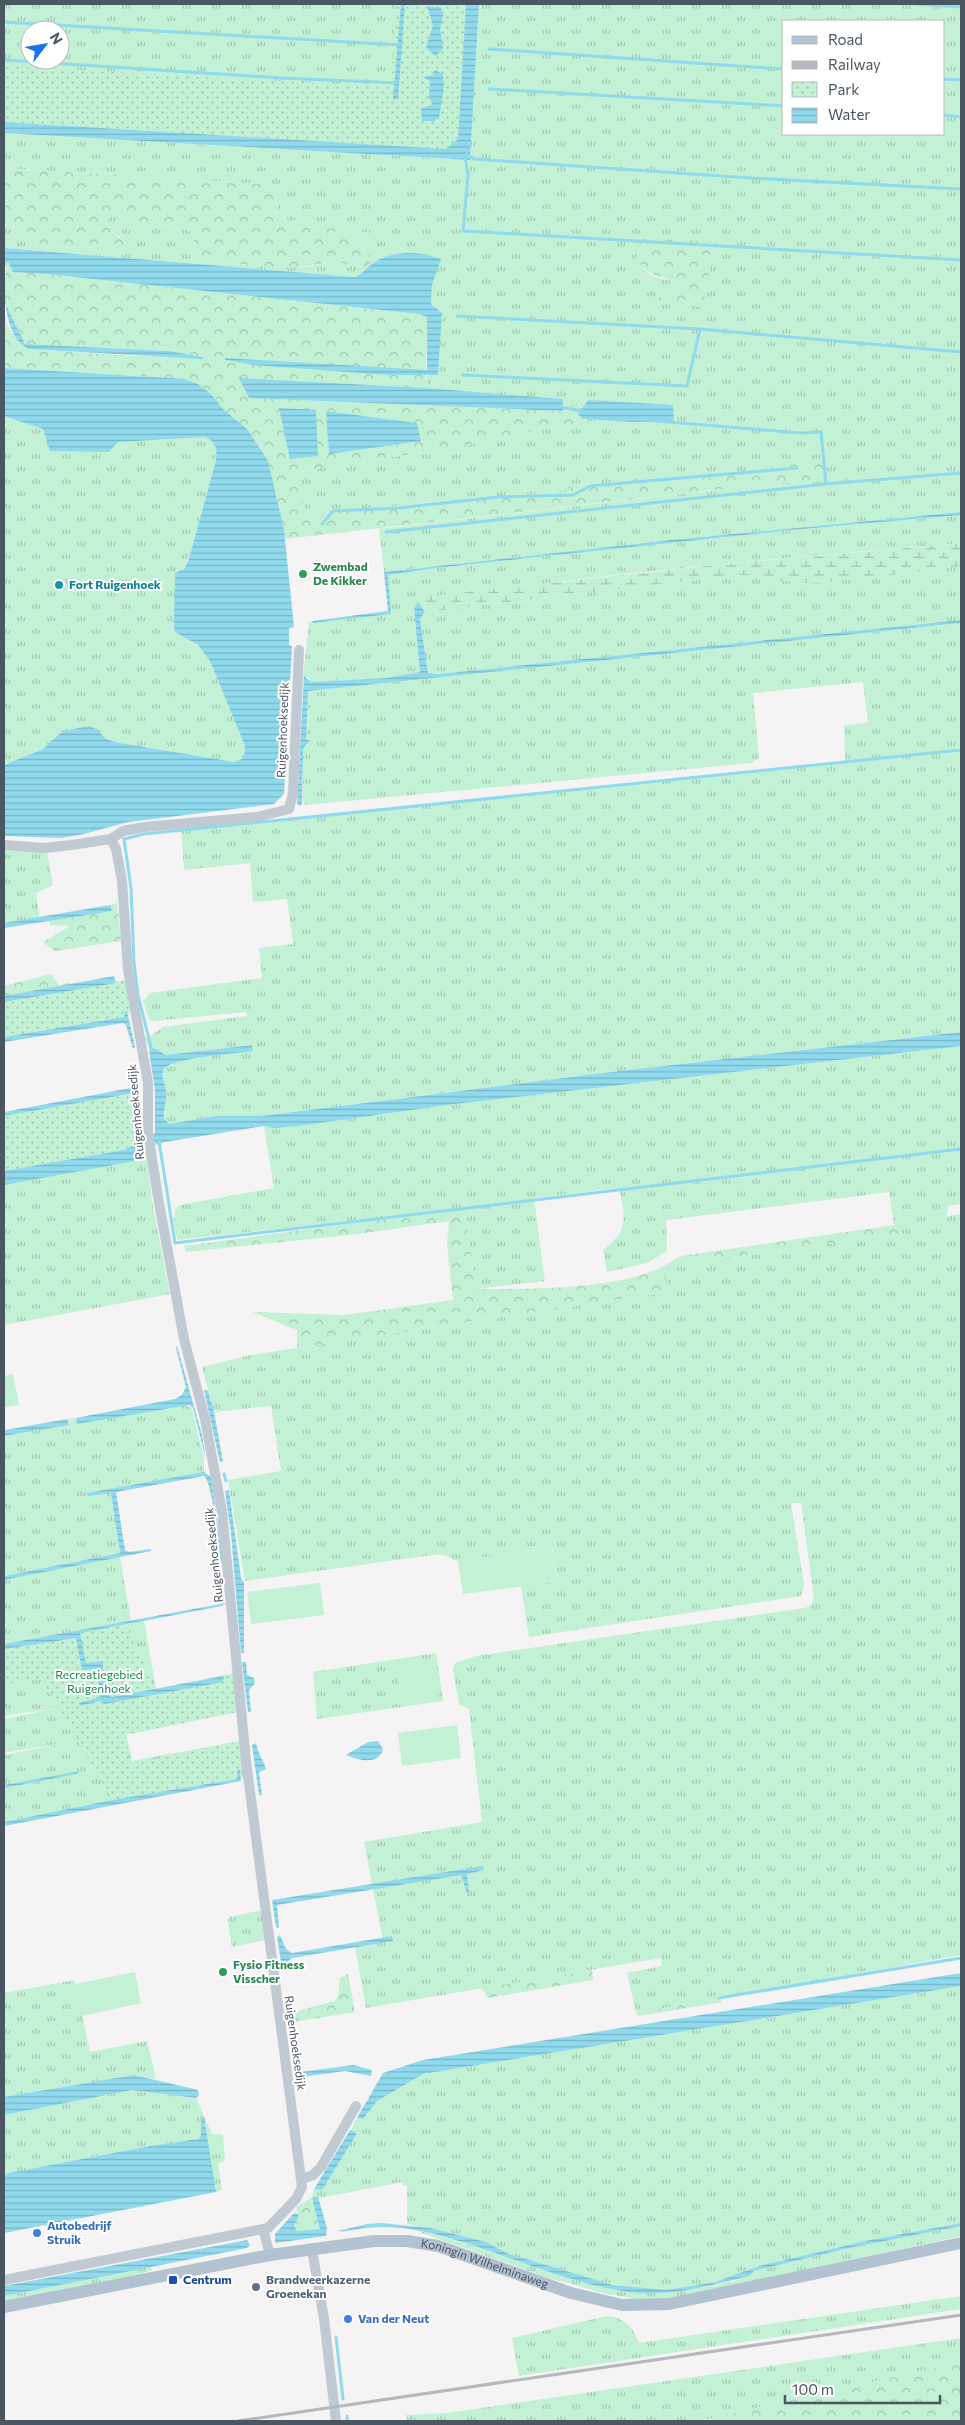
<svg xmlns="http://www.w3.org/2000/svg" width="965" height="2425" font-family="Commissioner,sans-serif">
<defs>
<pattern id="grass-tufts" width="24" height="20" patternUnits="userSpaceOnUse" patternTransform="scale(1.25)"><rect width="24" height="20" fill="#c3f1d5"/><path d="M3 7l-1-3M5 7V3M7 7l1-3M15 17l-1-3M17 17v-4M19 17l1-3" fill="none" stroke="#a0c6b0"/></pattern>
<pattern id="forest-crowns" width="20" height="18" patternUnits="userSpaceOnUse" patternTransform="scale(1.25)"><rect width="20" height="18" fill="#c3f1d5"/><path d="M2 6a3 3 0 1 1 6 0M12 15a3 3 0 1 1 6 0" fill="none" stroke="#a0c6b0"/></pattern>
<pattern id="wetland-marsh" width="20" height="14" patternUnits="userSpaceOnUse" patternTransform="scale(1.25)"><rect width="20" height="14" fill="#c3f1d5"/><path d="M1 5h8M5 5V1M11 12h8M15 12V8" fill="none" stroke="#a0c6b0"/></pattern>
<pattern id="park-dots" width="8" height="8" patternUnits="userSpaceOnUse" patternTransform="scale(1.25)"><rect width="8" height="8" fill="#c3f1d5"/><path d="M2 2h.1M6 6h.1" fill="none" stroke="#a0c6b0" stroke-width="1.8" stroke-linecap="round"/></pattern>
<pattern id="water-rules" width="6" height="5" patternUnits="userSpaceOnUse" patternTransform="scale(1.25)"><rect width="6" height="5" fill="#90daee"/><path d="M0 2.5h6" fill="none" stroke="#78b4c4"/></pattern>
</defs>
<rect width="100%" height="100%" fill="#f5f3f3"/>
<path fill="url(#grass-tufts)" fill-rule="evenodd" d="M 4,4 L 466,4 L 458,139 L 446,149 L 4,122 ZM 30,30 L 60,30 L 60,60 L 30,60 Z
M 479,4 L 961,4 L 961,512 L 670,540 L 384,572 L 379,529 L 774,483 L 827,481 L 827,460 L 691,480 L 574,484 L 560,493 L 464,499 L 306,515 L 295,472 L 469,445 L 552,427 L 578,424 L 586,419 L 633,422 L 588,400 L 563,411 L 563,399 L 426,388 L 427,375 L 438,374 L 442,313 L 431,304 L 432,285 L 440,259 C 418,250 391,252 371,264 C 371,255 365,251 358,246 L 369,232 L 349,233 L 347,224 L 276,219 L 277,185 L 4,168 L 4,133 L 470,160 ZM 784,21 L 944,21 L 944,134 L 784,134 ZM 640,238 L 679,241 L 703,307 L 662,294 L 678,293 L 681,288 C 676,281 672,281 664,279 C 637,274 640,260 640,238 Z
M 115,215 L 128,219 L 141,229 C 153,224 185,224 193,234 L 194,244 L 198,252 L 223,263 L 245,265 L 303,267 L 333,262 L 368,267 L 363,274 L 355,277 L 4,248 L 4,224 L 12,225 L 32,247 L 103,248 L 122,251 L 121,238 C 114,232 105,229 108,218 Z
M 4,416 L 43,429 L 118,442 L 205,437 C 217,442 217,450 216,461 C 210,482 194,562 180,572 L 188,639 L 203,650 L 210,661 L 245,746 L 244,758 L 234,762 L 120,743 L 106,739 L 98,730 L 43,749 L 4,765 Z
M 961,515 L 961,543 C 780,559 597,572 418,602 L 414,608 L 420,672 L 386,678 L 311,682 L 308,677 L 303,678 L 309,621 L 312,623 L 390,614 L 387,575 L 436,568 L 792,530 Z
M 961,566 L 961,620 L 440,674 L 428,673 L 420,619 L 425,612 L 740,575 L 759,575 L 806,583 Z
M 961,623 L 961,1032 L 603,1073 L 262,1116 L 215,1116 L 169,1124 L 165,1120 L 166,1098 L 163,1071 C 171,1057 235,1053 253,1051 L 252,1045 L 166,1055 L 154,1048 L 149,1049 L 144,1037 L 150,1036 L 163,1027 L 247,1016 L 246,1012 L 153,1021 L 149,1019 L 143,1001 L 150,993 L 262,978 L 259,948 L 293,944 L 287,899 L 253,902 L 250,863 L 184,870 L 181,829 L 845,761 L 844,725 L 868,723 L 863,682 L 753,693 L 759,758 L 751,763 L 305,805 L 303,801 L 303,749 L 308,745 L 309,740 L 306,739 L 307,691 Z
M 4,849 L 47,851 L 53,885 L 36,893 L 40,919 L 4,926 Z
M 961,1046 L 961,1204 L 948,1206 L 947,1216 L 961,1214 L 961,1955 L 636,2013 L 627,1973 L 662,1966 L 661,1958 L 366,2008 L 355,1947 L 383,1941 L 364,1842 L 482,1822 L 469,1709 L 459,1704 L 453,1670 L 455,1663 L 476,1656 L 805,1608 L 811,1605 L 814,1599 L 801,1503 L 791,1503 L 804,1585 L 801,1596 L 529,1637 L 521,1586 L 556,1581 L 552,1548 L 458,1561 L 440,1554 L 245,1581 L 228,1480 L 281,1471 L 271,1406 L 214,1412 L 202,1367 L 251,1355 L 667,1292 L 664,1266 L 681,1256 L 682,1264 L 899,1234 L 894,1225 L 889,1192 L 666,1220 L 667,1251 L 647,1263 L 607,1272 L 603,1250 C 630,1230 625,1217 619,1188 L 534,1198 L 545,1281 L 476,1289 L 464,1208 L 177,1240 L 174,1225 L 175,1209 L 180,1205 L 274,1188 L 264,1126 L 299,1126 L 447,1105 Z
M 145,1141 L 152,1201 L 170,1294 L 4,1325 L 4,1185 L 135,1161 L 141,1153 L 141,1143 Z
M 186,1405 L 192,1409 L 204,1459 L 204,1471 L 207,1472 L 87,1493 L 111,1493 L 120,1553 L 4,1576 L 4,1436 L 68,1425 L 67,1419 L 76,1418 L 77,1423 Z
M 120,1557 L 131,1621 L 4,1644 L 4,1580 Z
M 144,1621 L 156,1689 L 80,1633 Z
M 4,1649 L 125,1728 L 132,1761 L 240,1741 L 241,1778 L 240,1770 L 238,1779 L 112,1800 L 4,1822 L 4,1788 L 78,1774 L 79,1771 L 4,1785 L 4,1755 L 70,1742 L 4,1753 L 4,1719 L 57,1708 L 4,1716 Z
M 436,1653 L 443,1701 L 317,1719 L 313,1672 Z
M 262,1910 L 266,1940 L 232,1947 L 228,1921 L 229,1917 Z
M 75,1980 L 90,2052 L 147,2041 L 156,2079 L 134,2075 L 4,2097 L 4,1993 Z
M 961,1986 L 961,2223 L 870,2240 L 759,2266 L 715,2282 L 666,2290 L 635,2289 L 586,2278 L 509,2254 L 486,2242 L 407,2224 L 407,2186 L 403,2185 L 402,2182 L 320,2198 L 312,2197 L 314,2189 L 322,2190 L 357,2118 L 363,2119 L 377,2101 L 423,2074 Z
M 132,2090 L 196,2098 L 212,2134 L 223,2134 L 225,2161 L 218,2163 L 222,2190 L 216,2192 L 214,2186 L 203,2117 L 201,2119 L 201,2136 L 198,2139 L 150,2146 L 4,2174 L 4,2115 Z
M 961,2226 L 961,2236 L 676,2298 L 648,2301 L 607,2294 L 545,2277 L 408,2228 C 460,2240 509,2258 560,2274 C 583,2281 606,2289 630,2292 C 658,2295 688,2291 716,2285 C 729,2282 745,2280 754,2271 L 849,2248 Z
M 150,2266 L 152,2270 L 141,2274 L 4,2302 L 4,2296 Z
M 961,2296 L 961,2309 L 519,2376 L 512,2338 L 607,2316 C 625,2318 633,2327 639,2343 Z
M 961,2338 L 961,2362 L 699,2421 L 407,2421 L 406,2415 L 447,2413 L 550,2398 Z"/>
<path fill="url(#forest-crowns)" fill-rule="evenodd" d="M 4,168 L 277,185 L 276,219 L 347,224 L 349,233 L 370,232 L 358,246 L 368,254 L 371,264 L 368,267 L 333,262 L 290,268 L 223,263 L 208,259 L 198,252 L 194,244 L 193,234 C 185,224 153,224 141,229 L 128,219 L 115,215 L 108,218 C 105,232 121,235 126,246 L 122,251 L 103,248 L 32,247 L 26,244 L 13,225 L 4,224 Z
M 640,238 L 715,242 L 703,307 L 653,303 L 662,294 L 678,293 L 680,288 C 670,272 651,284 636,258 Z
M 6,261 L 8,261 L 14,272 L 46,274 L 419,314 L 427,317 L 426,388 L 240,378 L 249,398 L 563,411 L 588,400 L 578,414 L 586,419 L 578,424 L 552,427 L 469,445 L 296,472 L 306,515 L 464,499 L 560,493 L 574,484 L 691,480 L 827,459 L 827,481 L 774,483 L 284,539 L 276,494 L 247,429 L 224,410 L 211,394 L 198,384 L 185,379 L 4,368 L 4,315 L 10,331 L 29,349 L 133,356 L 204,357 L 169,351 L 25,344 L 6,305 ZM 326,411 L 417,423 L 419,431 L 329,454 Z
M 117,903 L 121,941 L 55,951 L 43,942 L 70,926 L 50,925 L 49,921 Z
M 51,974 L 59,985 L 69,983 L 72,988 L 4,997 L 4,986 Z
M 464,1208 L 477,1289 C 530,1289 617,1290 664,1266 L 668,1292 L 297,1348 L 297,1330 L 253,1312 L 344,1315 L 453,1300 L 447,1244 L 449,1221 L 358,1234 L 186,1252 L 184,1246 Z
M 894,1225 L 900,1234 L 682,1264 L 681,1256 Z
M 592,1970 L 593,1980 L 488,1998 L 482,1988 Z
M 348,1974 L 355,2012 L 293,2022 L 296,2013 L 301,2010 L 335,2001 L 338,1996 L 340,1978 Z
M 719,1998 L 722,2002 L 639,2016 L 636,2013 Z
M 312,2197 L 321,2228 L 299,2232 L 294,2228 L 298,2218 L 296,2207 Z
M 961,2362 L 961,2421 L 699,2421 Z"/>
<path fill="url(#wetland-marsh)" d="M 961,543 L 961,566 C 911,572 859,581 808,583 C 785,583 763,575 740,575 L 425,612 L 418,602 L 423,597 L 714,565 Z"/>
<path fill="url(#park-dots)" d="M 396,4 L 466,4 L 458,139 L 446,149 L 4,122 L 4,66 L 391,87 Z
M 126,980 L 130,1016 L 127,1011 L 124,1017 L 4,1037 L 4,997 Z
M 129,1094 L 137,1099 L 145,1141 L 141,1143 L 141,1153 L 135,1161 L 4,1185 L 4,1116 Z
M 125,1624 L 156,1689 L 234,1673 L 238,1712 L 126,1735 L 130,1765 L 240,1741 L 244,1777 L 241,1778 L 240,1770 L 238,1779 L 112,1800 L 42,1679 L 4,1684 L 4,1647 Z"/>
<path fill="#c3f1d5" d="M 13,1374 L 19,1405 L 4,1407 L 4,1376 Z
M 552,1548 L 556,1582 L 463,1594 L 458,1561 Z
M 320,1583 L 324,1615 L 251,1624 L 247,1592 Z
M 433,1658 L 439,1695 L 402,1701 L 396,1664 Z
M 457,1725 L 461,1758 L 402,1766 L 398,1733 Z
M 135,1972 L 141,2003 L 82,2016 L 75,1984 Z"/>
<path fill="url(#water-rules)" d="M 401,4 L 405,4 L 398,99 L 393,100 Z
M 466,4 L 479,4 L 470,160 L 4,133 L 4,122 L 446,149 L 458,139 Z
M 427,6 L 441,8 L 443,15 L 440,30 L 443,48 L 436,56 L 426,48 L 433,25 Z
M 435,70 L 443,74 L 444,87 L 439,118 L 434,121 L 422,121 L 421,109 L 433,104 L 429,98 L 430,81 L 423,77 L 433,75 Z
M 4,248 L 355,277 C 363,274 366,268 373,263 C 393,250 419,251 441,259 L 432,285 L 431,304 L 442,313 L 438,375 L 388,375 L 253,365 L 226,360 L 224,358 L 427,370 L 427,317 L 419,314 L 46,274 L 13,272 L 8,261 L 5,266 L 6,305 L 25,344 L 169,351 L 204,357 L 202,359 L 29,349 C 0,336 4,278 4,248 Z
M 4,368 L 185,379 L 198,384 L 211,394 L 224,410 L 247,429 L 268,461 L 284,530 L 294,627 L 289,628 L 289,645 L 292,646 L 284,794 L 274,804 L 128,822 L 84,834 L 61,838 L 4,836 L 4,765 L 43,749 L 63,731 L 89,726 L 98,730 L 106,739 L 120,743 L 234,762 L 244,758 L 245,746 L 210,661 L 198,645 L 175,632 L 174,627 L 175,573 L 184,569 L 189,559 L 216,461 C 217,450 217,442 205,437 L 118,442 L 109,452 L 50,451 L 43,429 L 4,416 Z
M 239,378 L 426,388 L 563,399 L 563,411 L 249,398 Z
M 588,400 L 673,405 L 674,421 L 633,422 L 583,419 L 578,414 Z
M 279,408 L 316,410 L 318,456 L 290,459 Z
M 326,411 L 417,423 L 421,441 L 329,454 Z
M 961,512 L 961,515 L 792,530 L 436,568 L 388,575 L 391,614 L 313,623 L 312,621 L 388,611 L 384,572 L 670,540 Z
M 418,602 L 425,612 L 420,619 L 428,673 L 439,674 L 961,620 L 961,623 L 308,691 L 306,739 L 310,741 L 303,749 L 302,804 L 300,806 L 297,804 L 304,676 L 311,682 L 386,678 L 420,672 L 414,608 Z
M 110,905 L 112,911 L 4,928 L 4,923 Z
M 114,976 L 116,983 L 4,1002 L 4,996 Z
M 127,1011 L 135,1047 L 133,1049 L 126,1025 L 123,1023 L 4,1042 L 4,1037 L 124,1017 L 125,1012 Z
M 961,1032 L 961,1046 L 447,1105 L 299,1126 L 274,1128 L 264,1126 L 165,1142 L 156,1145 L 154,1141 L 141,1143 L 141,1153 L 135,1161 L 4,1185 L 4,1171 L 124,1150 C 136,1146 137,1139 153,1135 L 155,1133 L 155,1090 L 149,1050 L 154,1048 L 166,1055 L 252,1045 L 253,1051 C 239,1053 166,1058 163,1071 C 162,1077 165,1085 166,1091 C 167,1099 164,1109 164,1118 L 169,1124 L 215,1116 L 262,1116 L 603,1073 Z
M 136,1087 L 137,1099 L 129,1094 L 4,1116 L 4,1112 Z
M 177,1346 L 202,1435 L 206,1460 L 193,1408 L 189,1405 L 77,1424 L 76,1418 L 175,1399 L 182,1395 L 186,1387 L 176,1348 Z
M 204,1390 L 208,1391 L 214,1412 L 223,1462 L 220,1462 Z
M 67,1419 L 69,1425 L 4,1436 L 5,1430 Z
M 204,1472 L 211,1477 L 223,1563 L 221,1563 C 219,1549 213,1483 204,1476 L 116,1492 L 125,1550 L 129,1552 L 151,1549 L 151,1551 L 4,1580 L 4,1576 L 120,1553 L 111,1493 L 88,1496 L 87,1493 Z
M 229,1490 L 241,1578 L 244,1582 L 244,1653 L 241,1653 L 231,1533 L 225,1491 Z
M 226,1603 L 222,1606 L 80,1633 L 86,1663 L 102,1661 L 108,1695 L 112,1697 L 224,1676 L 223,1682 L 105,1704 L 100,1701 L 80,1706 L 79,1703 L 100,1697 L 97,1669 L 82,1670 L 76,1638 L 4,1649 L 4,1644 Z
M 242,1662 L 246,1662 L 247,1675 L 254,1678 L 255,1683 L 249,1690 L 251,1712 L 248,1712 Z
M 378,1741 L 383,1749 C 379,1766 358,1760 346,1755 L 368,1742 Z
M 256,1743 C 258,1754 264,1761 266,1769 L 259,1772 L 262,1795 L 259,1795 L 252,1745 Z
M 240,1769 L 241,1781 L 4,1826 L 4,1822 L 112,1800 L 237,1779 L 237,1771 Z
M 79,1771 L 78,1774 L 4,1788 L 4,1785 Z
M 483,1866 L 484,1870 L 467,1874 L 469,1892 L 467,1893 L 461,1875 L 277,1905 L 279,1928 L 276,1927 L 272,1900 Z
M 280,1935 L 286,1949 L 292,1953 L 392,1936 L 393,1941 L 292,1958 L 288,1961 L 287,1967 L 282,1968 L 277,1937 Z
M 961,1973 L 961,1986 L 423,2074 L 377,2101 L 363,2119 L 357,2118 L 383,2073 L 423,2060 Z
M 353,2065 L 372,2070 L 371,2076 L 345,2071 L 294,2078 L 293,2073 Z
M 134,2075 L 198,2090 L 199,2095 L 196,2098 L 132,2090 L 4,2115 L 4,2097 Z
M 201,2117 L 204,2117 L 216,2192 L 4,2233 L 4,2174 L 150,2146 L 198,2139 L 201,2136 Z
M 350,2130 L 356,2132 L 356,2135 L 322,2190 L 314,2189 Z
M 314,2197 L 318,2197 L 327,2228 L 326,2236 L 275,2243 L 275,2234 L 293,2214 L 296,2213 L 299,2216 L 294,2226 L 297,2231 L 320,2229 L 312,2198 Z
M 382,2223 L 430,2228 L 486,2242 L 509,2254 L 613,2285 L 666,2290 L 715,2282 L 759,2266 L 870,2240 L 961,2223 L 961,2226 L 849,2248 L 754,2271 L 749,2276 C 710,2286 670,2297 629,2292 C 558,2282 491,2246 421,2231 C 403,2227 383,2226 364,2228 C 356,2229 346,2233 338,2231 L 367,2224 Z
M 247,2240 L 250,2245 L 247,2248 L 4,2296 L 4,2286 Z"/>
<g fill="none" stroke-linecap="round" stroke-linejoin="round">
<path stroke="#90daee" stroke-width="3" d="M 914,4 L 961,7
M 4,22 L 400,45
M 489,49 L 784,69
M 4,60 L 281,78 L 397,83
M 944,79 L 961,80
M 489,89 L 784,106
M 944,115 L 961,117
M 467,154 L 474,159 L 750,178 L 961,189
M 465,157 L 468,175 L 463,231 L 961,260
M 457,316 L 700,329 L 961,352
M 462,375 L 687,386 L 700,329
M 560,407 L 583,411
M 656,421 L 800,433 L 821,432 L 826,484
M 322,524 L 333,511 L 398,508 L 498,497 L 573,495 L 590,486 L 797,468
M 386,532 L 826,484 L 961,473
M 152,1051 L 138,995 L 134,963 L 131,888 L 124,839 L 144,834 L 961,750
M 159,1141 L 175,1243 L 961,1149
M 224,1474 L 226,1481
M 719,1998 L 961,1958
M 336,2337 L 343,2399
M 347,2416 L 347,2421"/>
<path stroke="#c1cad2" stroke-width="10" d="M 4,845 L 45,848 L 71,845 L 111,839 L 123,831 L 145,827 L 257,817 L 289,809 L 293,793 L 299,650
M 302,2179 L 313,2175 L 321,2167 L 356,2106
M 263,2229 L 270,2255
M 312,2250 L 324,2319 L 336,2421
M 4,2280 L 268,2228 L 296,2199 L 302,2187 L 246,1761 L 222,1512 L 205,1419 L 184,1339 L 159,1203 L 148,1134 L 148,1083 L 128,970 L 122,881 L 116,849 L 111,839"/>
<path stroke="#b3c2d1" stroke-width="12" id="s1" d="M 4,2307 L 270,2255 L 374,2241 L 407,2241 L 438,2246 L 571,2293 L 622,2305 L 669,2304 L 961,2243"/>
<path stroke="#b5b8bd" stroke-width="3" d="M 238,2421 L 961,2315"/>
</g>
<g fill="#2e9e5b" stroke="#fff" stroke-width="2">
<circle cx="303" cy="574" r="5"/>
<circle cx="223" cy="1972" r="5"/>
</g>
<circle fill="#0f9aa8" stroke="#fff" stroke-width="2" cx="59" cy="585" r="5"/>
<g fill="#3f7fe0" stroke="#fff" stroke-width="2">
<circle cx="37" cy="2233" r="5"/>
<circle cx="348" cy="2319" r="5"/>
</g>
<rect fill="#1a4fb4" stroke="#fff" stroke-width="2" x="168" y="2275" width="10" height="10" rx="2.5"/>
<circle fill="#5c6f8a" stroke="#fff" stroke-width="2" cx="256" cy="2287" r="5"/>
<g text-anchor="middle" stroke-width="4" stroke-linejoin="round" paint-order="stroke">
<g font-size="12" font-weight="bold" fill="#27864d" stroke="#fff" text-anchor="start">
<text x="313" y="571">Zwembad<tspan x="313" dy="14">De Kikker</tspan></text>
<text x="233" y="1969">Fysio Fitness<tspan x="233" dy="14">Visscher</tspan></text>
</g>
<g font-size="12" font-weight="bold" fill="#0d838f" stroke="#fff" text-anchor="start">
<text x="69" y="589">Fort Ruigenhoek</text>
</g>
<g font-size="12" fill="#4a5661" stroke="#fff">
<text transform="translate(283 730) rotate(-88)" y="4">Ruigenhoeksedijk</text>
<text transform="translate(136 1112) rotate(-95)" y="4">Ruigenhoeksedijk</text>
<text transform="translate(214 1555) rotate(-96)" y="4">Ruigenhoeksedijk</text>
<text transform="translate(295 2043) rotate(82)" y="4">Ruigenhoeksedijk</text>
<text dy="4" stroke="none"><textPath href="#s1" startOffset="490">Koningin Wilhelminaweg</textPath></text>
</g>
<g font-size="12" fill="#17864f" stroke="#fff">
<text x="99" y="1679">Recreatiegebied<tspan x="99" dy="14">Ruigenhoek</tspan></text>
</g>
<g font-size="12" font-weight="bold" fill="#366cbe" stroke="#fff" text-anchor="start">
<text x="47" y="2230">Autobedrijf<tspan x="47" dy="14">Struik</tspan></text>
<text x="358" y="2323">Van der Neut</text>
</g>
<g font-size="12" font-weight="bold" fill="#164399" stroke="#fff" text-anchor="start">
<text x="183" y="2284">Centrum</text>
</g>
<g font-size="12" font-weight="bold" fill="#4e5e75" stroke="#fff" text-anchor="start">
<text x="266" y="2284">Brandweerkazerne<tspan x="266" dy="14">Groenekan</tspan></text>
</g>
</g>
<rect width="965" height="2425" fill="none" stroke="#4a5661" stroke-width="10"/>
<rect x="782" y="20" width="162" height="115" fill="#ffffff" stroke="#b7bbc0"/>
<rect x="792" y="36" width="25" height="8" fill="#b3c2d1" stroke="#b7bbc0"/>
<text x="828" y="45" font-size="15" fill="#4a5661">Road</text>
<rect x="792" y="61" width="25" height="8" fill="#b5b8bd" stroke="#b7bbc0"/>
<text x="828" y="70" font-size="15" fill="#4a5661">Railway</text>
<rect x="792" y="82" width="25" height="15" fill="url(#park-dots)" stroke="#b7bbc0"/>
<text x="828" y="95" font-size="15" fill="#4a5661">Park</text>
<rect x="792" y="108" width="25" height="15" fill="url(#water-rules)" stroke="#b7bbc0"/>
<text x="828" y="120" font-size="15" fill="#4a5661">Water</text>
<g transform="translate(45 45) rotate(59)"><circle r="24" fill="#ffffff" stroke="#b7bbc0"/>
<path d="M0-4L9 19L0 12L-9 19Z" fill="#1a73e8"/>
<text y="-8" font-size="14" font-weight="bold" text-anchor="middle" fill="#4a5661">N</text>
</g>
<path d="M785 2395v8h155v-8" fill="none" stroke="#4a5661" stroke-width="2.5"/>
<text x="792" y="2395" font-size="15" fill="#4a5661" stroke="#ffffff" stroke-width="4" paint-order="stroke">100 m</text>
</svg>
